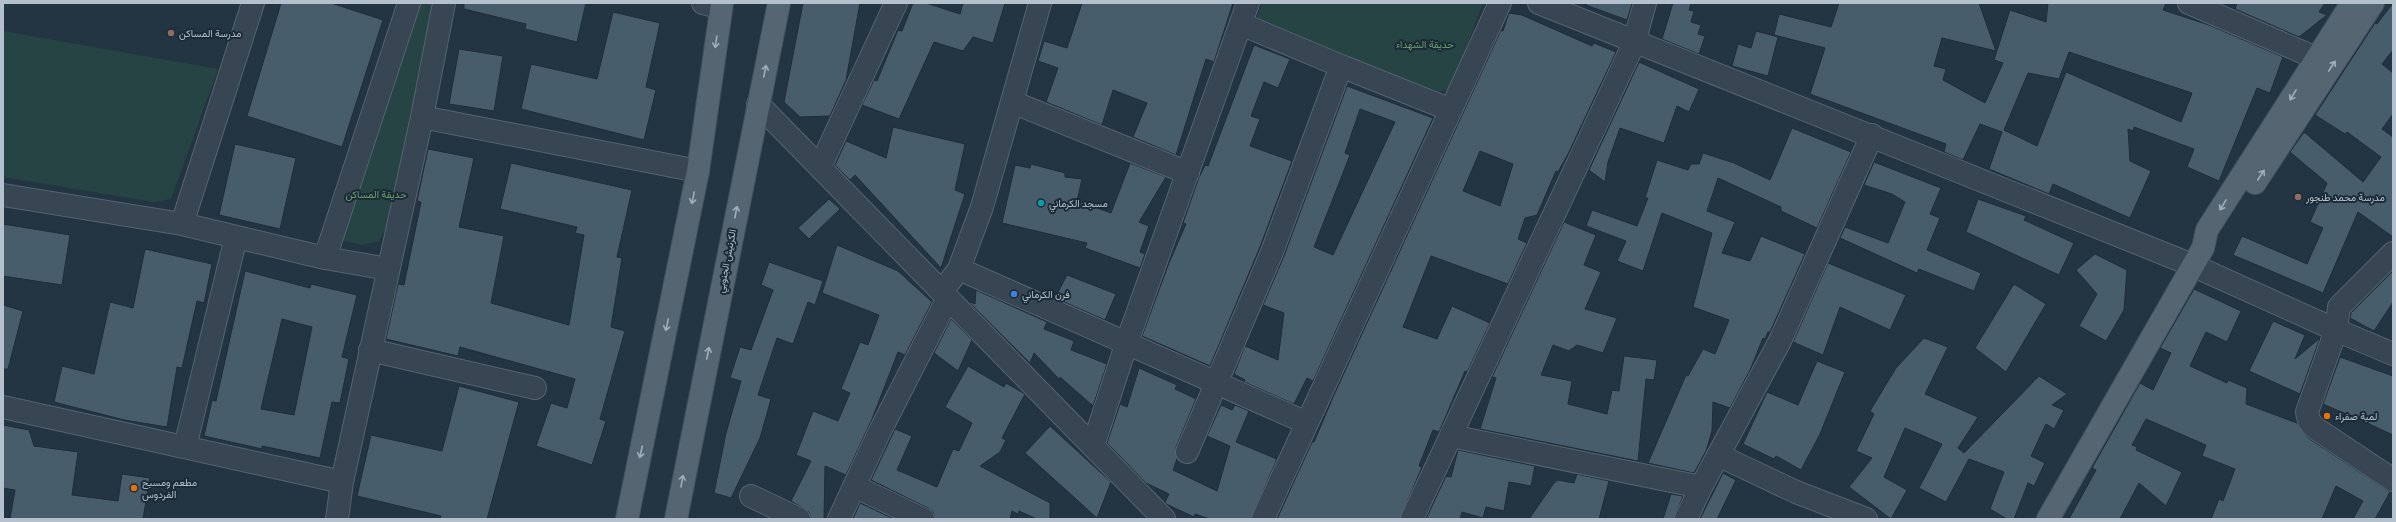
<svg xmlns="http://www.w3.org/2000/svg" width="2396" height="522" font-family="'Roboto Condensed',Vazirmatn,sans-serif">
<rect width="100%" height="100%" fill="#233543"/>
<path fill="#254443" d="M 414,3 L 437,3 L 392,218 L 379,241 L 362,245 L 339,240 Z
M 1262,3 L 1483,3 L 1451,88 L 1439,92 L 1256,20 Z
M 3,31 L 218,69 L 171,199 L 154,202 L 3,177 Z"/>
<path fill="#485d6b" stroke="#1e2d3a" fill-rule="evenodd" d="M 281,3 L 331,3 L 383,20 L 342,147 L 247,116 Z
M 464,3 L 586,3 L 577,42 L 525,29 L 526,24 L 464,9 Z
M 803,3 L 860,3 L 846,80 L 830,116 L 800,117 L 784,102 Z
M 913,3 L 926,3 L 960,14 L 963,3 L 1005,3 L 993,43 L 973,37 L 963,51 L 934,42 L 899,119 L 862,105 L 874,80 L 877,81 L 898,30 L 902,31 Z
M 1082,3 L 1233,3 L 1214,62 L 1206,59 L 1176,155 L 1133,137 L 1147,103 L 1113,90 L 1102,125 L 1046,102 L 1058,68 L 1038,61 L 1044,41 L 1067,48 Z
M 1587,3 L 1632,3 L 1627,20 L 1586,5 Z
M 1673,3 L 1691,3 L 1689,10 L 1694,11 L 1691,22 L 1701,25 L 1698,34 L 1705,36 L 1699,54 L 1662,39 Z
M 1839,3 L 1979,3 L 1996,51 L 1942,38 L 1934,66 L 1946,69 L 1943,80 L 1985,103 L 2003,63 L 1994,60 L 2010,10 L 2046,22 L 2048,3 L 2166,3 L 2163,10 L 2209,25 L 2283,57 L 2270,93 L 2257,88 L 2219,181 L 2187,167 L 2194,149 L 2134,127 L 2133,131 L 2128,129 L 2130,161 L 2151,171 L 2130,218 L 2053,184 L 2049,194 L 1989,169 L 2002,132 L 1980,124 L 1963,160 L 1944,152 L 1946,144 L 1810,94 L 1825,48 L 1774,35 L 1779,14 L 1831,27 ZM 2069,52 L 2192,93 L 2181,122 L 2066,72 L 2037,146 L 2004,130 L 2028,73 L 2059,79 Z
M 2237,3 L 2325,3 L 2319,12 L 2327,15 L 2299,37 L 2235,9 Z
M 2393,3 L 2393,50 L 2382,64 L 2393,73 L 2393,114 L 2382,129 L 2393,137 L 2393,237 L 2358,212 L 2323,293 L 2233,255 L 2242,236 L 2307,264 L 2323,228 L 2310,222 L 2327,183 L 2290,152 L 2304,132 L 2363,182 L 2381,157 L 2347,132 L 2345,134 L 2315,115 L 2375,23 L 2377,24 Z
M 613,12 L 660,23 L 646,87 L 656,90 L 644,140 L 521,109 L 531,64 L 597,79 Z
M 1509,13 L 1522,15 L 1592,46 L 1594,43 L 1616,52 L 1568,154 L 1558,172 L 1556,171 L 1537,215 L 1525,218 L 1518,239 L 1527,243 L 1508,284 L 1431,256 L 1403,327 L 1437,339 L 1452,306 L 1490,323 L 1469,368 L 1467,372 L 1465,371 L 1439,432 L 1433,430 L 1419,466 L 1422,467 L 1400,519 L 1277,519 L 1312,442 L 1314,442 L 1334,395 L 1501,30 L 1503,31 ZM 1480,151 L 1513,164 L 1500,206 L 1463,191 Z
M 1756,31 L 1778,37 L 1768,76 L 1732,66 L 1738,44 L 1751,48 Z
M 1254,45 L 1290,59 L 1278,88 L 1264,82 L 1251,116 L 1260,119 L 1250,146 L 1292,161 L 1260,247 L 1210,366 L 1142,336 L 1169,263 L 1186,224 L 1183,223 L 1198,180 L 1205,165 L 1208,166 Z
M 459,49 L 503,56 L 494,111 L 449,104 Z
M 1639,62 L 1699,89 L 1689,112 L 1677,106 L 1664,143 L 1620,128 L 1608,162 L 1605,182 L 1589,170 Z
M 1347,86 L 1433,118 L 1313,381 L 1307,378 L 1294,404 L 1244,382 L 1245,380 L 1234,374 L 1245,346 L 1278,360 L 1284,313 L 1263,305 L 1284,256 ZM 1360,109 L 1395,122 L 1333,255 L 1314,247 L 1350,155 L 1345,153 Z
M 893,127 L 965,144 L 955,190 L 965,194 L 941,268 L 855,175 L 850,180 L 835,165 L 846,141 L 886,158 Z
M 1792,128 L 1851,152 L 1817,228 L 1781,211 L 1781,207 L 1718,178 L 1707,211 L 1735,222 L 1722,253 L 1750,261 L 1761,236 L 1805,254 L 1770,332 L 1768,332 L 1765,339 L 1763,338 L 1750,370 L 1730,408 L 1713,402 L 1712,431 L 1706,451 L 1694,473 L 1648,463 L 1686,375 L 1688,376 L 1703,349 L 1715,354 L 1729,320 L 1693,307 L 1712,233 L 1662,213 L 1643,271 L 1617,261 L 1626,241 L 1586,226 L 1592,210 L 1637,226 L 1648,198 L 1645,198 L 1657,160 L 1688,170 L 1691,164 L 1699,164 L 1703,153 L 1734,163 L 1770,180 Z
M 235,144 L 296,158 L 280,229 L 219,215 Z
M 428,149 L 474,158 L 459,227 L 504,236 L 491,303 L 569,325 L 584,235 L 575,233 L 577,227 L 500,209 L 511,163 L 632,190 L 617,257 L 622,258 L 611,327 L 625,331 L 600,419 L 606,421 L 592,465 L 536,446 L 551,403 L 567,408 L 575,379 L 460,347 L 458,356 L 386,339 L 398,284 L 404,285 L 421,202 L 417,201 Z
M 1874,162 L 1941,188 L 1930,214 L 1940,218 L 1927,250 L 1981,273 L 1974,291 L 1919,269 L 1917,273 L 1840,238 L 1845,227 L 1888,243 L 1905,202 L 1892,194 L 1864,185 Z
M 1130,163 L 1166,177 L 1139,222 L 1149,226 L 1140,252 L 1145,254 L 1140,268 L 1085,248 L 1087,243 L 1002,223 L 1015,165 L 1030,168 L 1031,164 L 1065,173 L 1065,177 L 1082,179 L 1077,201 L 1111,213 Z
M 829,199 L 840,209 L 809,239 L 798,228 Z
M 1978,199 L 2026,216 L 2024,220 L 2074,243 L 2059,275 L 1966,232 Z
M 1564,222 L 1596,235 L 1584,265 L 1601,272 L 1585,309 L 1617,318 L 1603,353 L 1577,345 L 1569,351 L 1553,345 L 1541,375 L 1572,381 L 1568,404 L 1607,414 L 1612,390 L 1619,391 L 1624,356 L 1657,360 L 1654,380 L 1646,379 L 1638,461 L 1480,429 L 1496,378 L 1492,377 Z
M 3,224 L 70,235 L 62,285 L 3,276 Z
M 837,245 L 898,271 L 932,302 L 905,355 L 898,352 L 872,419 L 846,475 L 825,466 L 824,519 L 811,519 L 809,512 L 791,501 L 811,461 L 796,455 L 813,411 L 838,421 L 850,393 L 841,389 L 860,342 L 868,345 L 879,315 L 822,293 Z
M 145,249 L 212,264 L 204,303 L 197,301 L 182,368 L 177,367 L 167,427 L 124,420 L 54,402 L 62,366 L 94,374 L 110,302 L 133,308 Z
M 2095,254 L 2127,270 L 2124,310 L 2106,341 L 2079,326 L 2097,294 L 2076,270 Z
M 769,262 L 823,281 L 815,305 L 808,302 L 793,344 L 777,338 L 758,395 L 771,399 L 760,438 L 731,498 L 714,493 L 726,433 L 741,381 L 730,378 L 740,347 L 751,350 L 773,290 L 761,285 Z
M 1828,263 L 1906,295 L 1890,330 L 1840,307 L 1823,355 L 1793,342 Z
M 245,271 L 310,288 L 311,284 L 357,295 L 342,357 L 349,359 L 340,403 L 332,402 L 320,458 L 262,446 L 262,449 L 204,436 L 212,400 L 216,401 ZM 282,319 L 312,327 L 294,415 L 261,409 Z
M 2393,271 L 2393,302 L 2374,331 L 2350,318 L 2351,313 Z
M 1067,275 L 1116,294 L 1105,320 L 1055,298 Z
M 2014,284 L 2046,304 L 2006,372 L 1975,348 Z
M 2194,289 L 2241,311 L 2227,342 L 2206,332 L 2190,366 L 2227,383 L 2228,380 L 2247,388 L 2246,404 L 2297,423 L 2308,438 L 2390,492 L 2375,519 L 2353,519 L 2363,501 L 2336,486 L 2322,519 L 2211,519 L 2219,499 L 2223,501 L 2235,469 L 2202,456 L 2206,445 L 2146,419 L 2132,445 L 2137,447 L 2136,450 L 2182,472 L 2166,506 L 2139,483 L 2120,519 L 2069,519 L 2096,470 L 2092,468 L 2140,383 L 2153,390 L 2171,353 L 2160,348 Z
M 976,290 L 1047,322 L 1044,329 L 1074,341 L 1071,350 L 1107,364 L 1093,406 L 1060,377 L 1060,380 L 1034,353 L 1030,363 L 968,301 L 975,304 Z
M 3,305 L 23,311 L 8,369 L 3,369 Z
M 951,319 L 972,340 L 958,371 L 934,353 Z
M 2273,321 L 2305,335 L 2295,359 L 2320,338 L 2300,394 L 2249,371 Z
M 1924,338 L 1948,347 L 1925,394 L 1978,417 L 1958,448 L 1964,453 L 2039,376 L 2067,394 L 2052,405 L 2064,410 L 2054,429 L 2046,424 L 2031,456 L 2045,463 L 2034,486 L 2028,483 L 2014,519 L 2007,519 L 1990,509 L 2004,472 L 1969,459 L 1946,502 L 1919,488 L 1942,444 L 1905,428 L 1884,477 L 1907,490 L 1891,519 L 1849,487 L 1872,458 L 1856,451 L 1874,414 L 1870,411 L 1896,368 Z
M 2340,357 L 2393,376 L 2393,435 L 2365,422 L 2363,419 L 2362,421 L 2323,404 Z
M 1817,361 L 1845,372 L 1820,434 L 1801,470 L 1776,456 L 1774,459 L 1743,444 L 1767,392 L 1798,405 Z
M 968,366 L 1004,387 L 1006,383 L 1025,394 L 1002,438 L 1006,440 L 1000,452 L 980,466 L 1050,503 L 1050,519 L 1037,519 L 1019,511 L 1018,514 L 1012,511 L 1010,519 L 935,519 L 933,512 L 928,508 L 871,480 L 895,429 L 912,436 L 897,470 L 937,487 L 953,449 L 959,451 L 972,423 L 945,407 Z
M 1139,368 L 1177,385 L 1175,389 L 1196,399 L 1176,447 L 1177,459 L 1173,470 L 1217,491 L 1230,446 L 1207,436 L 1221,405 L 1232,410 L 1235,405 L 1249,411 L 1236,442 L 1277,459 L 1251,519 L 1210,519 L 1195,514 L 1194,517 L 1166,504 L 1165,502 L 1169,494 L 1146,483 L 1107,443 L 1120,404 L 1127,407 Z
M 459,386 L 519,402 L 487,519 L 440,519 L 441,516 L 357,496 L 371,435 L 442,451 Z
M 3,425 L 29,430 L 34,446 L 78,452 L 72,495 L 118,501 L 122,474 L 150,478 L 143,519 L 10,519 L 15,490 L 3,488 Z
M 1050,426 L 1111,482 L 1097,518 L 1025,453 Z
M 1458,450 L 1535,466 L 1531,486 L 1509,482 L 1504,511 L 1486,507 L 1483,518 L 1462,512 L 1460,519 L 1426,519 L 1446,476 L 1451,477 Z
M 1723,473 L 1736,480 L 1717,519 L 1700,519 Z
M 1577,474 L 1609,481 L 1599,519 L 1529,519 L 1554,483 L 1558,480 L 1574,483 Z
M 1671,494 L 1683,496 L 1674,519 L 1663,519 Z
M 860,503 L 894,519 L 853,519 Z"/>
<g fill="none" stroke-linecap="round" stroke-linejoin="round">
<g stroke="#55646f" stroke-width="24">
<path id="minor" d="M 703,3 L 721,8
M 1539,3 L 2192,265 L 2336,330 L 2393,354
M 2189,3 L 2316,58
M 1341,66 L 1451,110
M 1012,102 L 1188,173
M 758,104 L 1164,519
M 422,117 L 698,171
M 820,167 L 896,3
M 3,195 L 182,224 L 325,258 L 388,269
M 182,224 L 253,3
M 2393,253 L 2339,307 L 2336,330 L 2307,412 L 2309,421 L 2315,428 L 2393,480
M 325,258 L 409,3
M 959,269 L 1307,423
M 950,281 L 959,269 L 982,207 L 1040,3
M 370,350 L 535,388
M 3,407 L 342,482
M 1451,436 L 1701,487
M 1093,446 L 1127,342 L 1248,3
M 185,447 L 236,237
M 1187,452 L 1272,252 L 1341,66 L 1241,24
M 1718,455 L 1796,492 L 1866,519
M 854,486 L 923,519
M 751,496 L 799,519
M 337,519 L 342,482 L 422,117 L 444,3
M 839,519 L 878,435 L 948,298
M 1263,519 L 1500,3
M 1412,519 L 1634,43 L 1645,3
M 1686,519 L 1701,487 L 1780,341 L 1872,135"/>
</g>
<g stroke="#44525e" stroke-width="24">
<path id="major" d="M 2255,183 L 2373,3
M 627,519 L 698,171 L 722,3
M 676,519 L 779,3
M 2048,519 L 2203,248 L 2207,230 L 2352,3"/>
</g>
<use href="#minor" stroke="#374652" stroke-width="22"/>
<use href="#major" stroke="#556672" stroke-width="22"/>
</g>
<defs><path id="oneway-shaft" d="M-6 0H5M1.5-3L5.5 0L1.5 3" fill="none" stroke-width="1.6" stroke-linecap="round" stroke-linejoin="round"/></defs>
<g stroke="#a1afba">
<use href="#oneway-shaft" transform="translate(716 42) rotate(98)"/>
<use href="#oneway-shaft" transform="translate(2332 66) rotate(-57)"/>
<use href="#oneway-shaft" transform="translate(765 71) rotate(-78)"/>
<use href="#oneway-shaft" transform="translate(2293 95) rotate(122)"/>
<use href="#oneway-shaft" transform="translate(2261 175) rotate(-57)"/>
<use href="#oneway-shaft" transform="translate(693 198) rotate(102)"/>
<use href="#oneway-shaft" transform="translate(2223 205) rotate(122)"/>
<use href="#oneway-shaft" transform="translate(736 212) rotate(-79)"/>
<use href="#oneway-shaft" transform="translate(667 325) rotate(102)"/>
<use href="#oneway-shaft" transform="translate(708 353) rotate(-79)"/>
<use href="#oneway-shaft" transform="translate(641 452) rotate(102)"/>
<use href="#oneway-shaft" transform="translate(682 481) rotate(-80)"/>
</g>
<g fill="#8d6e63" stroke="#1c2b38" stroke-width="1.5">
<circle cx="171" cy="33" r="4"/>
<circle cx="2298" cy="197" r="4"/>
</g>
<circle fill="#0f9aa8" stroke="#1c2b38" stroke-width="1.5" cx="1041" cy="203" r="4"/>
<circle fill="#3f7fe0" stroke="#1c2b38" stroke-width="1.5" cx="1014" cy="294" r="4"/>
<g fill="#e8710a" stroke="#1c2b38" stroke-width="1.5">
<circle cx="2327" cy="416" r="4"/>
<circle cx="134" cy="488" r="4"/>
</g>
<g text-anchor="middle" stroke-width="4" stroke-linejoin="round" paint-order="stroke">
<g font-size="10" fill="#b4c1cc" stroke="#1c2b38" text-anchor="start">
<text x="179" y="37">مدرسة المساكن</text>
<text x="2306" y="201">مدرسة محمد طنجور</text>
<text x="1049" y="207">مسجد الكرماني</text>
<text x="1022" y="298">فرن الكرماني</text>
<text x="2335" y="420">لمبة صفراء</text>
<text x="142" y="486">مطعم ومسبح<tspan x="142" dy="12">الفردوس</tspan></text>
</g>
<g font-size="10" fill="#69a06d" stroke="#1c2b38">
<text x="1425" y="48">حديقة الشهداء</text>
<text x="376" y="198">حديقة المساكن</text>
</g>
<g font-size="10" fill="#b4c1cc" stroke="#1c2b38">
<text transform="translate(726 261) rotate(-79)" y="4">الكرنيش الجنوبي</text>
</g>
</g>
<rect width="2396" height="522" fill="none" stroke="#b4c1cc" stroke-width="8"/>
</svg>
